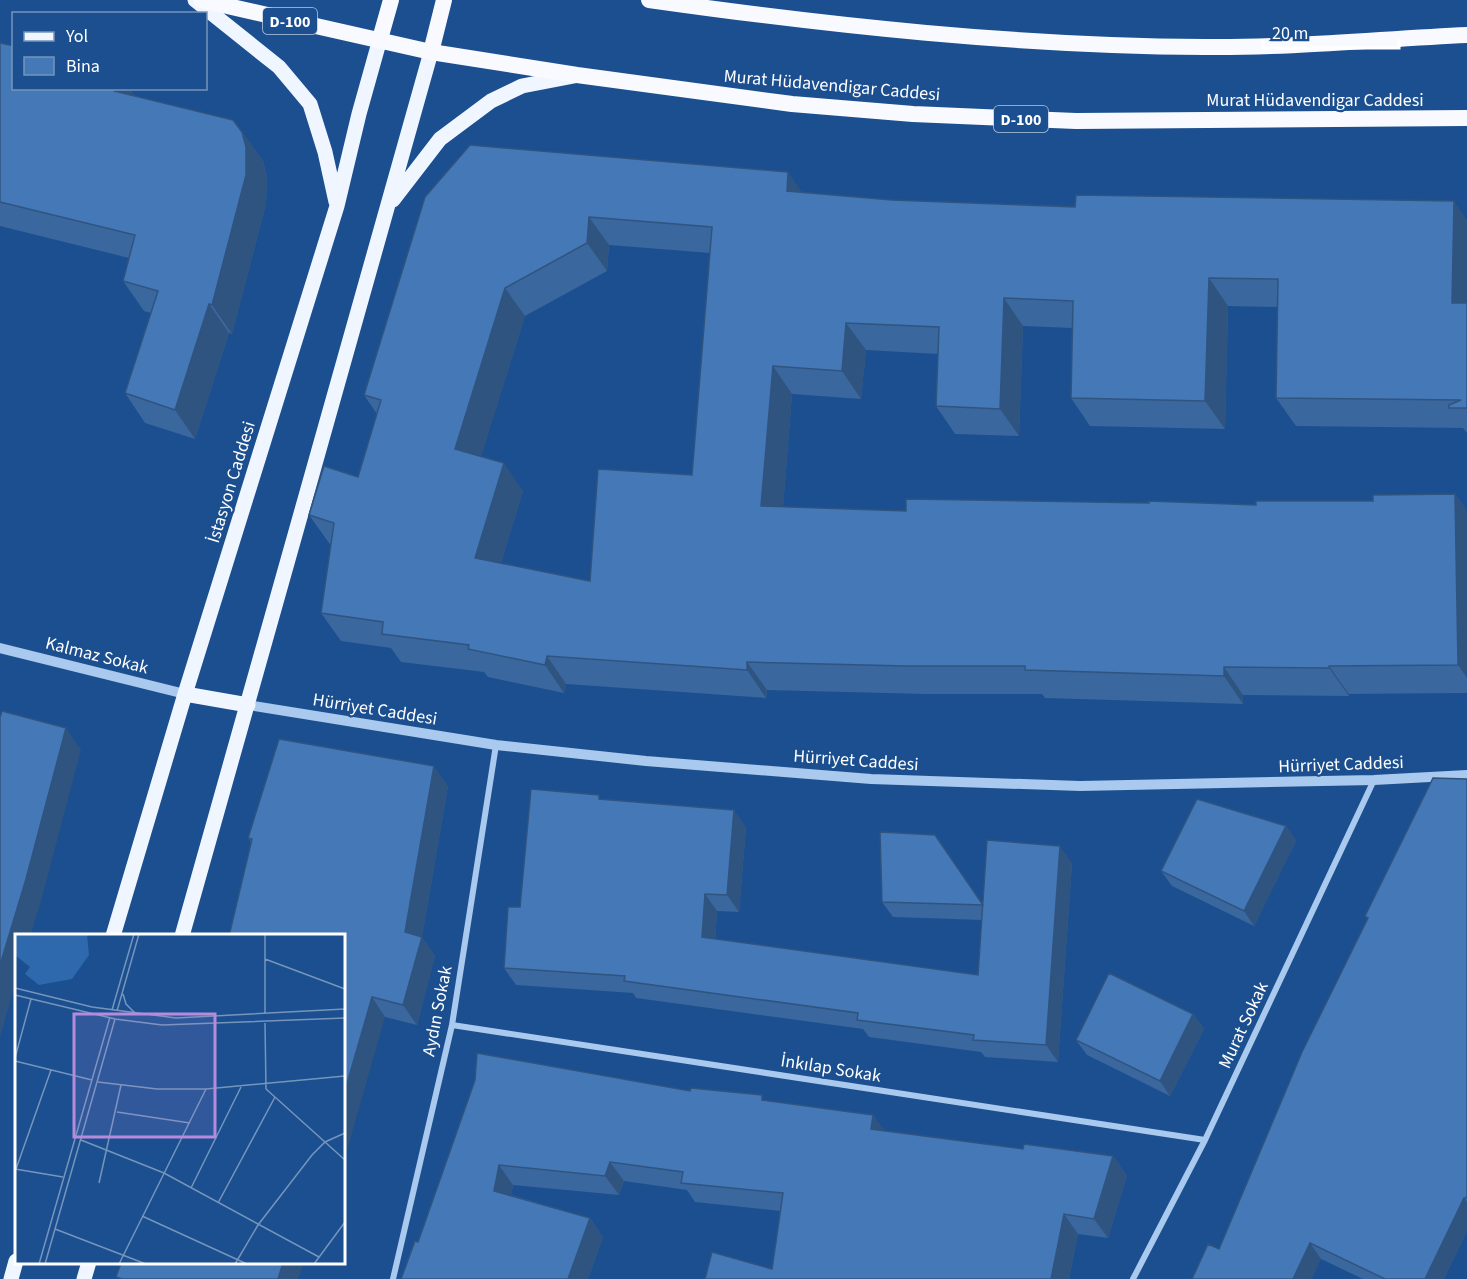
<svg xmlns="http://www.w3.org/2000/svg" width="1467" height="1279" font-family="'Source Sans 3',sans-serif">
<rect width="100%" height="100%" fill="#1b4f8f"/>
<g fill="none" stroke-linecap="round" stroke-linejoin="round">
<path stroke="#a9c9ee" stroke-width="6" d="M 452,1025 L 1205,1140
M 393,1279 L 452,1025 L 496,745
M 1133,1279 L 1205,1140 L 1374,780"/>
<path stroke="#a9c9ee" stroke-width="10" d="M 0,648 L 185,694
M 248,705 L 496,745 L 646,761 L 871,779 L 1080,786 L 1374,780 L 1467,775"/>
<path stroke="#f0f6ff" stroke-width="15" d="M 195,0 L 279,67 L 310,104 L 325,152 L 336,202
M 393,200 L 440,139 L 491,101 L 522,86 L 574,76
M 185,694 L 248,705
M 113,936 L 185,694 L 337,206 L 359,114 L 380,39
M 182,936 L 431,52
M 11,1279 L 16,1261
M 84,1279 L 89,1262"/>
<path stroke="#f8faff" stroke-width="16" d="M 201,0 L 431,52 L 577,75 L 792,104 L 913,114 L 1076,121 L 1467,118
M 649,0 C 833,26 1019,46 1204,47 C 1292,48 1380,39 1467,35
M 380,39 L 391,0
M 431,52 L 444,0"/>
</g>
<path fill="#3a679d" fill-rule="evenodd" d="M 0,43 L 136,97 L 242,132 L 263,161 L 267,177 L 266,204 L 232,334 L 229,333 L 195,439 L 145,423 L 125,393 L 151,313 L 144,311 L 123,281 L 129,258 L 0,226 Z
M 802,192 L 892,200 L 1467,220 L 1467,433 L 1463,428 L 1296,426 L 1276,398 L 1278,307 L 1228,306 L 1225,429 L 1090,426 L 1071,398 L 1072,328 L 1023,326 L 1019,436 L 955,434 L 936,406 L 938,354 L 866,350 L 861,399 L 792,394 L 783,507 L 906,511 L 1256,505 L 1373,501 L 1455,494 L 1467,511 L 1467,693 L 1349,694 L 1349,696 L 1243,695 L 1243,704 L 1045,698 L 1042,694 L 925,694 L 767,690 L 766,698 L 566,684 L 564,693 L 488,677 L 484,672 L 401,662 L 391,648 L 341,641 L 321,613 L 331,544 L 329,543 L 309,515 L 358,477 L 377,414 L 364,395 L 425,197 ZM 609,245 L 710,253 L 692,475 L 590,581 L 501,563 L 523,491 L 481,456 L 525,316 L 607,271 Z
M 1467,779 L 1467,1231 L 1444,1279 L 1363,1279 L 1321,1259 L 1219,1249 L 1367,919 L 1365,916 Z
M 448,786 L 422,937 L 435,956 L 417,1025 L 385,1017 L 248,838 Z
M 602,799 L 746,827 L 739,912 L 717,911 L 715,939 L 978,975 L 982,920 L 893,917 L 882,902 L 983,905 L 1072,863 L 1058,1062 L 985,1057 L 981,1052 L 869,1037 L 863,1029 L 636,998 L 633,993 L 516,985 L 504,968 Z
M 1286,826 L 1296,841 L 1254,926 L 1172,886 L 1161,871 Z
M 1193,1014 L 1204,1029 L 1170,1096 L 1087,1055 L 1076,1040 Z
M 475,1080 L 690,1091 L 873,1115 L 884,1131 L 1023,1149 L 1113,1156 L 1127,1176 L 1108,1238 L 1078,1234 L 1069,1279 L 705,1279 L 772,1269 L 780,1211 L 695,1202 L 687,1190 L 624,1181 L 619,1195 L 513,1185 L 511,1195 L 590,1218 L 603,1237 L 588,1279 L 401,1279 L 418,1242 Z"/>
<path fill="#305480" d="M 114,88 L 130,88 L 139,101 L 114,91 Z
M 242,132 L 263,161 L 267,177 L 266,204 L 232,334 L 212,305 Z
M 788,172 L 807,200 L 787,191 Z
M 1454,201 L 1467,220 L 1467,324 L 1452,303 Z
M 589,217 L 609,245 L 607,271 L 587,243 Z
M 1209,278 L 1228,306 L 1225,429 L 1205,401 Z
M 505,288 L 525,316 L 475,476 L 455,449 Z
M 1004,298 L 1023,326 L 1019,436 L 1000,409 Z
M 209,304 L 229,333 L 195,439 L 175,410 Z
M 846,323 L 866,350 L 861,399 L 842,371 Z
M 773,366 L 792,394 L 781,534 L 761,506 Z
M 504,463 L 523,491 L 494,586 L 475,558 Z
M 1455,494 L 1467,511 L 1467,678 L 1458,665 Z
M 547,656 L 566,684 L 564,693 L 545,665 Z
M 747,662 L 767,690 L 766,698 L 747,670 Z
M 1329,666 L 1349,694 L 1349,696 L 1329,668 Z
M 1224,667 L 1243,695 L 1243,704 L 1224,676 Z
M 66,728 L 81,750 L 41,901 L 30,936 L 16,936 L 16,982 L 0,1037 L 0,965 Z
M 434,766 L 448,786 L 422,937 L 435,956 L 417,1025 L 403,1005 L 405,932 Z
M 734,810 L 746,827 L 739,912 L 727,895 Z
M 1286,826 L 1296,841 L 1254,926 L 1244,911 Z
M 1060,846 L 1072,863 L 1058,1062 L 1046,1045 Z
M 705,894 L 717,911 L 714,954 L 702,937 Z
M 372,997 L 385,1017 L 344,1161 L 344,1094 Z
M 1193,1014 L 1204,1029 L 1170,1096 L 1160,1081 Z
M 873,1115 L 887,1135 L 871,1129 Z
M 1113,1156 L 1127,1176 L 1108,1238 L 1094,1219 Z
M 610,1162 L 624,1181 L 619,1195 L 605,1176 Z
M 499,1165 L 513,1185 L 508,1210 L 494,1191 Z
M 1464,1198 L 1467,1202 L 1467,1231 L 1444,1279 L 1425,1279 Z
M 1064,1214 L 1078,1234 L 1069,1279 L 1051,1279 Z
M 590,1218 L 603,1237 L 588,1279 L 568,1279 Z
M 1310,1243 L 1321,1259 L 1312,1279 L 1293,1279 Z
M 283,1263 L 304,1263 L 298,1279 L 278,1279 Z"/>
<path fill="#4478b7" stroke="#305480" stroke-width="1.5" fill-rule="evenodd" d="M 0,43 L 14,46 L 14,88 L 114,88 L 114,91 L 233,120 L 242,132 L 246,147 L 246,175 L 212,305 L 209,304 L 175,410 L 125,393 L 158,291 L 123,281 L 135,235 L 0,202 Z
M 470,145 L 788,172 L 787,191 L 892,200 L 1075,207 L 1076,195 L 1454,201 L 1452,303 L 1467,303 L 1467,408 L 1449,408 L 1449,405 L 1461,400 L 1276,398 L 1278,279 L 1209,278 L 1205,401 L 1071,398 L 1073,301 L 1004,298 L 1000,409 L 936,406 L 939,327 L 846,323 L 842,371 L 773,366 L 761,506 L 906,511 L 906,499 L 1149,503 L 1149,501 L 1256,505 L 1256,501 L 1373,501 L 1373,495 L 1455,494 L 1458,665 L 1329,666 L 1329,668 L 1224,667 L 1224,676 L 1025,670 L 1025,666 L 906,666 L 747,662 L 747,670 L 547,656 L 545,665 L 468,649 L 469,645 L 382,634 L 383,622 L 321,613 L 334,523 L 309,515 L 324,466 L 358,477 L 381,400 L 364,395 L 425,197 ZM 589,217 L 712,227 L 692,475 L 598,469 L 590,581 L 475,558 L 504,463 L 455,449 L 505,288 L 587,243 Z
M 2,711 L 66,728 L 26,879 L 0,965 L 0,717 Z
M 279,739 L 434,766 L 405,932 L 422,937 L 403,1005 L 372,997 L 344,1094 L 344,936 L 229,936 L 252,839 L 248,838 Z
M 1433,778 L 1467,779 L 1467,1196 L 1465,1199 L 1464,1198 L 1425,1279 L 1385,1279 L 1310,1243 L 1293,1279 L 1192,1279 L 1208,1244 L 1219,1249 L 1302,1052 L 1368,918 L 1365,916 Z
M 531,789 L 599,795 L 599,799 L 734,810 L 727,895 L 705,894 L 702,937 L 978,975 L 987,840 L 1060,846 L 1046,1045 L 973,1040 L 974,1035 L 857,1020 L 858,1013 L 624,981 L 625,976 L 504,968 L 508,907 L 520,907 Z
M 1197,799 L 1286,826 L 1244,911 L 1161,871 Z
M 880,832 L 935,835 L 983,905 L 882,902 Z
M 1109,973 L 1193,1014 L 1160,1081 L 1076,1040 Z
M 477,1053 L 690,1091 L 691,1088 L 762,1095 L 762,1100 L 873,1115 L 871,1129 L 1023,1149 L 1024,1144 L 1113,1156 L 1094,1219 L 1064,1214 L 1051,1279 L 705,1279 L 712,1252 L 772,1269 L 783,1193 L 681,1183 L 683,1172 L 610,1162 L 605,1176 L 499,1165 L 494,1191 L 590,1218 L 568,1279 L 401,1279 L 415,1241 L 418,1242 L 475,1080 Z
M 121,1263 L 283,1263 L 278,1279 L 122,1279 L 116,1277 Z"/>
<g text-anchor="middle" stroke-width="4.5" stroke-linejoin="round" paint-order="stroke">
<g fill="#1b4f8f" stroke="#bbcadd" stroke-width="1.5">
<rect x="263" y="8" width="54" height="26" rx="4.5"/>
<rect x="994" y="106" width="54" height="26" rx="4.5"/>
</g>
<g font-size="16" font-weight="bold" fill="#fff">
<text x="290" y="27">D-100</text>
<text x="1021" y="125">D-100</text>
</g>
<g font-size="18" fill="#fff" stroke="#1b4f8f">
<text transform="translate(832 85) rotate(5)" y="6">Murat Hüdavendigar Caddesi</text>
<text x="1315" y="106">Murat Hüdavendigar Caddesi</text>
<text transform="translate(231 482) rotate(-73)" y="6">İstasyon Caddesi</text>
<text transform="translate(97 655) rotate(14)" y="6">Kalmaz Sokak</text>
<text transform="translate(375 709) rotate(9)" y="6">Hürriyet Caddesi</text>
<text transform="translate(856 760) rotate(4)" y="6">Hürriyet Caddesi</text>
<text transform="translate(1341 764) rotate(-2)" y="6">Hürriyet Caddesi</text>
<text transform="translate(437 1011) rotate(-79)" y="6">Aydın Sokak</text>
<text transform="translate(1243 1025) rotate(-65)" y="6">Murat Sokak</text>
<text transform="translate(831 1068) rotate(9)" y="6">İnkılap Sokak</text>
</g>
</g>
<g transform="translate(15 934)">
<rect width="330" height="330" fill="#1b4f8f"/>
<path d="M 0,0 L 72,0 L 74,21 L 57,45 L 24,51 L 10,40 L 15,33 L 0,21 Z" fill="#2e69ad"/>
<path fill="none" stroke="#7695bc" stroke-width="1.5" d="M 250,25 L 330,55M 0,54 L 77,73 L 161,84 L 330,75M 108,60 L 111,70 L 120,79M 0,61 L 100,85 L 147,91 L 330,84M 97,76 L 119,0M 102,77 L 124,0M 250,80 L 250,0M 250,89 L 251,155 L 330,226M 0,124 L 16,65M 0,127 L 77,146M 83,148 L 142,155 L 191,155 L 330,142M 102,178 L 175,189M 66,206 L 149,239 L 304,323M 0,235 L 48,243M 1,235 L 36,136M 84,249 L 106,151M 176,254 L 226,153M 203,269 L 260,163M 127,282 L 232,330M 40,295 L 131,330M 24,330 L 95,83M 30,330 L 100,85M 104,330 L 191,155M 220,330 L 243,291 L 297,221 L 310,208 L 330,199M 299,330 L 330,288"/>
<path fill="#b68bdc" fill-opacity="0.15" stroke="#b68bdc" stroke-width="3" d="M 59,80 L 200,80 L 200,203 L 59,203 Z"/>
<rect width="330" height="330" fill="none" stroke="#fff" stroke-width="3"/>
</g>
<rect x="12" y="12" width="195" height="78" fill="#1b4f8f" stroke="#7695bc" stroke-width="1.5"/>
<rect x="24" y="32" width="30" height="9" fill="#f0f6ff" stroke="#7695bc" stroke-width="1.5"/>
<text x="66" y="42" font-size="18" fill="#ffffff">Yol</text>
<rect x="24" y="57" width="30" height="18" fill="#4478b7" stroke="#7695bc" stroke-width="1.5"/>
<text x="66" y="72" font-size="18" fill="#ffffff">Bina</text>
<path d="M1263 39v9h136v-9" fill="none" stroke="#ffffff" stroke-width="3"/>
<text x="1272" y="39" font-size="18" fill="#ffffff" stroke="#1b4f8f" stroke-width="4.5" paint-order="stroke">20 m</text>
</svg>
